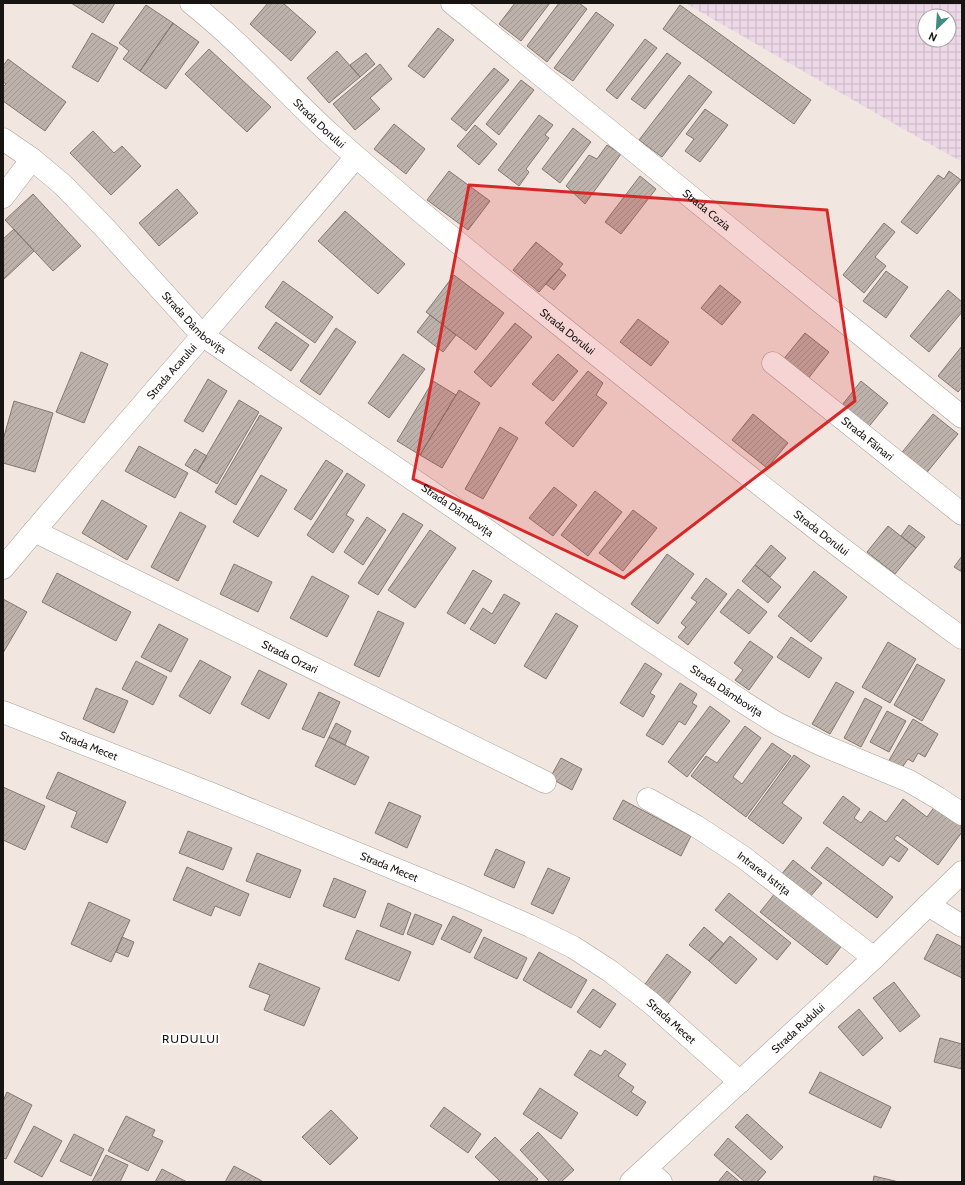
<svg xmlns="http://www.w3.org/2000/svg" width="965" height="1185" font-family="Cabin,sans-serif">
<defs>
<pattern id="industrial-grid" width="8" height="8" patternUnits="userSpaceOnUse"><rect width="8" height="8" fill="#edd8e7"/><path d="M0 4h8M4 0v8" fill="none" stroke="#cab8c5"/></pattern>
<pattern id="building-hatch" width="6" height="6" patternUnits="userSpaceOnUse"><rect width="6" height="6" fill="#bcb2ab"/><path d="M-1 1l2-2M0 6l6-6M5 7l2-2" fill="none" stroke="#a19892"/></pattern>
</defs>
<rect width="100%" height="100%" fill="#f2e7e0"/>
<path fill="url(#industrial-grid)" fill-rule="evenodd" d="M 685,3 L 962,3 L 962,162 L 912,134 ZM 925,16 L 949,16 L 949,40 L 925,40 Z"/>
<path fill="url(#building-hatch)" stroke="#837973" d="M 71,3 L 115,3 L 103,23 Z
M 268,3 L 283,3 L 316,32 L 291,61 L 250,24 Z
M 515,3 L 550,3 L 521,41 L 499,24 Z
M 559,3 L 579,3 L 587,9 L 547,62 L 527,46 Z
M 146,5 L 173,23 L 140,71 L 123,59 L 129,51 L 119,43 Z
M 680,5 L 811,100 L 794,124 L 663,29 Z
M 596,12 L 614,25 L 573,81 L 554,68 Z
M 173,23 L 199,42 L 166,89 L 140,71 Z
M 438,28 L 454,40 L 424,78 L 408,66 Z
M 92,33 L 118,48 L 98,82 L 72,67 Z
M 645,39 L 657,48 L 617,99 L 606,90 Z
M 209,49 L 271,107 L 247,132 L 185,74 Z
M 337,51 L 360,77 L 329,103 L 307,78 Z
M 366,53 L 375,64 L 360,77 L 350,65 Z
M 667,53 L 681,63 L 645,109 L 631,99 Z
M 8,59 L 66,102 L 45,131 L 3,101 L 3,87 L 6,84 L 3,82 L 3,66 Z
M 380,64 L 392,79 L 370,98 L 380,109 L 355,130 L 333,104 Z
M 494,68 L 509,80 L 466,131 L 451,119 Z
M 689,75 L 712,92 L 662,157 L 639,140 Z
M 521,80 L 534,90 L 499,135 L 486,124 Z
M 705,109 L 728,125 L 700,162 L 685,151 L 694,139 L 686,134 Z
M 539,115 L 553,125 L 545,135 L 549,138 L 526,169 L 529,172 L 519,186 L 498,170 Z
M 394,124 L 425,149 L 406,174 L 374,149 Z
M 475,125 L 497,144 L 479,165 L 457,146 Z
M 573,128 L 591,142 L 560,183 L 542,169 Z
M 93,131 L 114,153 L 122,146 L 141,166 L 111,195 L 70,153 Z
M 607,145 L 621,154 L 585,204 L 566,186 L 589,155 L 597,159 Z
M 449,171 L 490,201 L 468,230 L 427,200 Z
M 949,171 L 961,180 L 917,234 L 901,222 L 938,175 L 944,179 Z
M 640,176 L 656,189 L 621,234 L 605,222 Z
M 177,189 L 198,213 L 159,246 L 139,223 Z
M 33,194 L 81,246 L 53,271 L 5,220 Z
M 345,211 L 405,264 L 378,294 L 318,241 Z
M 884,223 L 895,232 L 875,257 L 886,266 L 864,293 L 843,275 Z
M 14,229 L 34,251 L 3,280 L 3,239 Z
M 536,242 L 563,264 L 539,292 L 513,270 Z
M 559,269 L 566,275 L 554,290 L 546,284 Z
M 886,271 L 908,287 L 886,318 L 863,301 Z
M 454,275 L 504,313 L 476,350 L 426,312 Z
M 283,281 L 333,317 L 315,343 L 265,307 Z
M 720,285 L 741,302 L 722,325 L 701,308 Z
M 948,290 L 962,302 L 962,312 L 929,352 L 910,336 Z
M 430,315 L 456,335 L 443,352 L 417,332 Z
M 638,319 L 669,342 L 651,366 L 620,342 Z
M 276,322 L 309,345 L 291,371 L 258,348 Z
M 515,323 L 532,337 L 491,387 L 474,372 Z
M 336,328 L 356,342 L 320,395 L 300,381 Z
M 805,333 L 829,352 L 807,380 L 782,361 Z
M 962,346 L 962,387 L 958,392 L 938,376 Z
M 81,352 L 108,364 L 84,423 L 56,412 Z
M 403,354 L 425,369 L 389,418 L 368,403 Z
M 558,354 L 578,371 L 553,401 L 532,384 Z
M 588,371 L 603,383 L 596,395 L 607,403 L 573,447 L 545,423 Z
M 208,379 L 227,391 L 203,432 L 184,421 Z
M 433,381 L 456,395 L 420,455 L 397,441 Z
M 861,381 L 888,403 L 866,430 L 839,409 Z
M 459,390 L 480,403 L 442,468 L 420,455 Z
M 239,400 L 259,412 L 217,484 L 197,472 Z
M 14,401 L 53,413 L 35,472 L 3,463 L 3,440 Z
M 753,414 L 788,443 L 767,468 L 732,440 Z
M 933,414 L 958,434 L 924,476 L 899,456 Z
M 260,415 L 282,428 L 236,505 L 215,492 Z
M 500,427 L 518,438 L 483,499 L 465,489 Z
M 139,446 L 188,473 L 175,498 L 125,471 Z
M 195,449 L 207,456 L 197,472 L 185,465 Z
M 326,460 L 343,471 L 311,520 L 294,509 Z
M 347,473 L 365,485 L 346,515 L 354,520 L 333,553 L 307,535 Z
M 261,475 L 287,490 L 258,537 L 233,522 Z
M 554,487 L 577,505 L 553,536 L 529,518 Z
M 595,491 L 622,512 L 588,556 L 561,535 Z
M 102,500 L 147,526 L 127,560 L 82,533 Z
M 633,510 L 657,528 L 623,571 L 599,553 Z
M 180,512 L 206,526 L 178,581 L 151,567 Z
M 403,513 L 423,525 L 378,595 L 358,583 Z
M 367,517 L 386,530 L 363,565 L 344,552 Z
M 909,525 L 925,537 L 916,548 L 901,536 Z
M 888,526 L 916,548 L 895,574 L 867,552 Z
M 430,530 L 456,548 L 415,608 L 388,590 Z
M 771,545 L 786,558 L 770,577 L 755,565 Z
M 667,554 L 694,574 L 658,624 L 631,604 Z
M 962,556 L 962,572 L 954,567 Z
M 234,564 L 272,582 L 258,612 L 220,594 Z
M 755,565 L 781,587 L 768,603 L 742,581 Z
M 473,570 L 492,581 L 465,624 L 447,613 Z
M 814,571 L 847,597 L 811,642 L 778,616 Z
M 57,573 L 131,612 L 116,641 L 42,602 Z
M 312,576 L 349,596 L 327,637 L 290,618 Z
M 706,578 L 727,594 L 688,645 L 678,637 L 686,627 L 681,623 L 697,602 L 691,598 Z
M 738,589 L 767,612 L 749,634 L 720,612 Z
M 504,594 L 520,603 L 495,644 L 470,629 L 483,608 L 492,614 Z
M 3,599 L 27,612 L 3,653 Z
M 378,611 L 404,623 L 379,677 L 354,665 Z
M 556,613 L 578,626 L 546,679 L 524,666 Z
M 159,624 L 188,639 L 171,672 L 141,657 Z
M 791,637 L 822,658 L 809,678 L 777,657 Z
M 750,641 L 773,657 L 749,690 L 735,680 L 743,670 L 734,663 Z
M 888,642 L 916,659 L 890,703 L 862,687 Z
M 200,660 L 231,677 L 210,714 L 179,696 Z
M 136,661 L 167,677 L 153,705 L 122,689 Z
M 645,663 L 662,674 L 650,693 L 655,696 L 643,717 L 620,703 Z
M 917,664 L 945,680 L 922,721 L 894,705 Z
M 259,670 L 287,684 L 269,719 L 241,704 Z
M 836,682 L 854,692 L 830,734 L 812,724 Z
M 680,683 L 697,694 L 692,703 L 697,706 L 685,725 L 679,721 L 663,745 L 646,735 Z
M 96,688 L 128,701 L 114,733 L 83,719 Z
M 319,692 L 340,702 L 324,738 L 302,729 Z
M 865,698 L 882,707 L 861,747 L 844,738 Z
M 710,706 L 730,721 L 687,777 L 668,762 Z
M 887,711 L 906,721 L 889,752 L 870,742 Z
M 913,719 L 938,734 L 925,757 L 918,753 L 913,762 L 908,759 L 901,769 L 888,762 Z
M 336,723 L 351,731 L 345,745 L 329,737 Z
M 745,726 L 761,738 L 733,777 L 742,784 L 772,743 L 791,756 L 746,817 L 691,776 L 706,756 L 717,763 Z
M 329,737 L 369,757 L 355,785 L 315,766 Z
M 794,755 L 810,766 L 782,803 L 802,818 L 783,844 L 748,818 Z
M 561,758 L 582,769 L 572,790 L 550,778 Z
M 58,772 L 126,802 L 107,843 L 71,827 L 77,812 L 46,798 Z
M 3,787 L 45,806 L 25,850 L 3,840 Z
M 843,796 L 860,809 L 854,818 L 861,823 L 870,811 L 886,822 L 903,799 L 927,817 L 935,806 L 962,826 L 962,832 L 938,865 L 897,835 L 894,839 L 908,849 L 899,862 L 890,856 L 883,866 L 823,823 Z
M 623,800 L 691,836 L 681,856 L 613,819 Z
M 389,802 L 421,816 L 407,848 L 375,833 Z
M 188,831 L 232,848 L 223,870 L 179,853 Z
M 827,847 L 893,897 L 877,918 L 811,868 Z
M 496,849 L 525,862 L 514,888 L 484,875 Z
M 257,853 L 301,870 L 290,898 L 246,881 Z
M 793,860 L 822,883 L 809,898 L 781,875 Z
M 187,867 L 249,894 L 240,916 L 215,906 L 211,916 L 173,900 Z
M 548,868 L 570,878 L 553,914 L 531,904 Z
M 334,878 L 366,891 L 355,918 L 323,906 Z
M 776,892 L 843,944 L 827,965 L 760,912 Z
M 729,893 L 791,943 L 777,960 L 715,910 Z
M 89,902 L 130,920 L 111,962 L 71,944 Z
M 388,903 L 411,913 L 403,935 L 380,926 Z
M 415,914 L 442,925 L 433,945 L 407,934 Z
M 453,916 L 482,930 L 470,953 L 441,939 Z
M 704,927 L 724,944 L 709,961 L 689,945 Z
M 357,930 L 411,952 L 399,981 L 345,959 Z
M 937,934 L 962,947 L 962,978 L 924,959 Z
M 730,936 L 757,959 L 736,984 L 709,961 Z
M 122,937 L 134,942 L 128,957 L 116,952 Z
M 484,937 L 527,958 L 517,979 L 474,958 Z
M 539,952 L 587,980 L 571,1008 L 523,980 Z
M 667,954 L 691,972 L 667,1005 L 643,987 Z
M 259,963 L 320,988 L 304,1026 L 264,1010 L 270,995 L 249,987 Z
M 894,982 L 920,1016 L 900,1032 L 873,998 Z
M 593,989 L 616,1004 L 600,1028 L 577,1012 Z
M 859,1009 L 883,1038 L 863,1056 L 838,1027 Z
M 940,1038 L 962,1044 L 962,1069 L 934,1062 Z
M 590,1050 L 601,1056 L 605,1050 L 626,1064 L 618,1076 L 634,1087 L 631,1092 L 646,1102 L 637,1116 L 574,1075 Z
M 820,1072 L 891,1107 L 881,1128 L 809,1093 Z
M 540,1088 L 578,1113 L 561,1139 L 523,1114 Z
M 7,1092 L 32,1105 L 6,1159 L 3,1158 L 3,1101 Z
M 444,1107 L 481,1134 L 468,1153 L 430,1126 Z
M 331,1110 L 358,1138 L 330,1165 L 302,1137 Z
M 747,1114 L 783,1147 L 771,1160 L 735,1127 Z
M 126,1116 L 155,1130 L 152,1136 L 163,1141 L 148,1171 L 108,1151 Z
M 34,1126 L 62,1141 L 42,1177 L 14,1162 Z
M 538,1132 L 574,1170 L 561,1182 L 550,1182 L 520,1150 Z
M 74,1134 L 104,1149 L 91,1176 L 60,1161 Z
M 495,1137 L 538,1179 L 536,1182 L 501,1182 L 475,1157 Z
M 728,1138 L 766,1172 L 757,1182 L 745,1182 L 714,1155 Z
M 106,1155 L 128,1165 L 120,1182 L 92,1182 Z
M 234,1166 L 262,1181 L 262,1182 L 225,1182 Z
M 162,1169 L 187,1182 L 155,1182 Z
M 727,1171 L 740,1182 L 718,1182 Z
M 874,1176 L 899,1182 L 873,1182 Z"/>
<g fill="none" stroke-linecap="round" stroke-linejoin="round">
<g stroke="#a99f99" stroke-width="23">
<g id="minor">
<path id="s1" d="M 191,3 C 240,42 282,89 328,132 C 425,218 526,298 627,379 C 737,467 847,555 962,638"/>
<path id="s2" d="M 452,3 L 962,417"/>
<path id="s3" d="M 3,139 L 32,159 L 63,185 L 103,226 L 202,335 L 510,546 L 743,702 L 778,724 L 822,745 L 909,781 L 938,798 L 962,814"/>
<path d="M 3,197 L 32,159"/>
<path id="s4" d="M 773,363 L 962,514"/>
<path id="s5" d="M 34,531 L 545,782"/>
<path id="s6" d="M 3,568 C 119,430 239,295 356,157"/>
<path id="s7" d="M 3,712 L 212,794 L 466,898 L 530,926 L 573,947 L 610,971 L 651,1003 L 740,1082"/>
<path id="s8" d="M 648,799 L 696,826 L 743,857 L 874,958"/>
<path d="M 928,905 L 962,926"/>
<path d="M 646,1169 L 661,1182"/>
</g>
</g>
<g stroke="#a99f99" stroke-width="23">
<g id="secondary">
<path id="s9" d="M 631,1182 L 874,958 L 962,872"/>
</g>
</g>
<use href="#minor" stroke="#fff" stroke-width="22"/>
<use href="#secondary" stroke="#fff" stroke-width="22"/>
</g>
<path fill="#d62828" fill-opacity="0.2" stroke="#d62828" stroke-width="3" stroke-linejoin="round" d="M 469,185 L 827,210 L 855,401 L 624,578 L 413,479 Z"/>
<g text-anchor="middle" stroke-width="4" stroke-linejoin="round" paint-order="stroke">
<g font-size="11" fill="#181412" stroke="#fff">
<text dy="4" stroke="none"><textPath href="#s1" startOffset="176">Strada Dorului</textPath></text>
<text dy="4" stroke="none"><textPath href="#s2" startOffset="328">Strada Cozia</textPath></text>
<text dy="4" stroke="none"><textPath href="#s3" startOffset="266">Strada Dâmbovița</textPath></text>
<text dy="4" stroke="none"><textPath href="#s1" startOffset="500">Strada Dorului</textPath></text>
<text dy="4" stroke="none"><textPath href="#s6" startOffset="259">Strada Acarului</textPath></text>
<text dy="4" stroke="none"><textPath href="#s4" startOffset="121">Strada Făinari</textPath></text>
<text dy="4" stroke="none"><textPath href="#s3" startOffset="590">Strada Dâmbovița</textPath></text>
<text dy="4" stroke="none"><textPath href="#s1" startOffset="824">Strada Dorului</textPath></text>
<text dy="4" stroke="none"><textPath href="#s5" startOffset="285">Strada Orzari</textPath></text>
<text dy="4" stroke="none"><textPath href="#s3" startOffset="914">Strada Dâmbovița</textPath></text>
<text dy="4" stroke="none"><textPath href="#s7" startOffset="92">Strada Mecet</textPath></text>
<text dy="4" stroke="none"><textPath href="#s7" startOffset="416">Strada Mecet</textPath></text>
<text dy="4" stroke="none"><textPath href="#s8" startOffset="138">Intrarea Istrița</textPath></text>
<text dy="4" stroke="none"><textPath href="#s7" startOffset="740">Strada Mecet</textPath></text>
<text dy="4" stroke="none"><textPath href="#s9" startOffset="227">Strada Rudului</textPath></text>
</g>
<g font-size="12" letter-spacing="1" fill="#181412" stroke="#fff">
<text x="191" y="1043">RUDULUI</text>
</g>
</g>
<rect width="965" height="1185" fill="none" stroke="#181412" stroke-width="8"/>
<g transform="translate(937 28) rotate(205)"><circle r="19" fill="#ffffff" stroke="#a3a1a0"/>
<path d="M0-3L7 15L0 10L-7 15Z" fill="#458a7e"/>
<text y="-6" font-size="11" font-weight="bold" text-anchor="middle" fill="#181412">N</text>
</g>
</svg>
